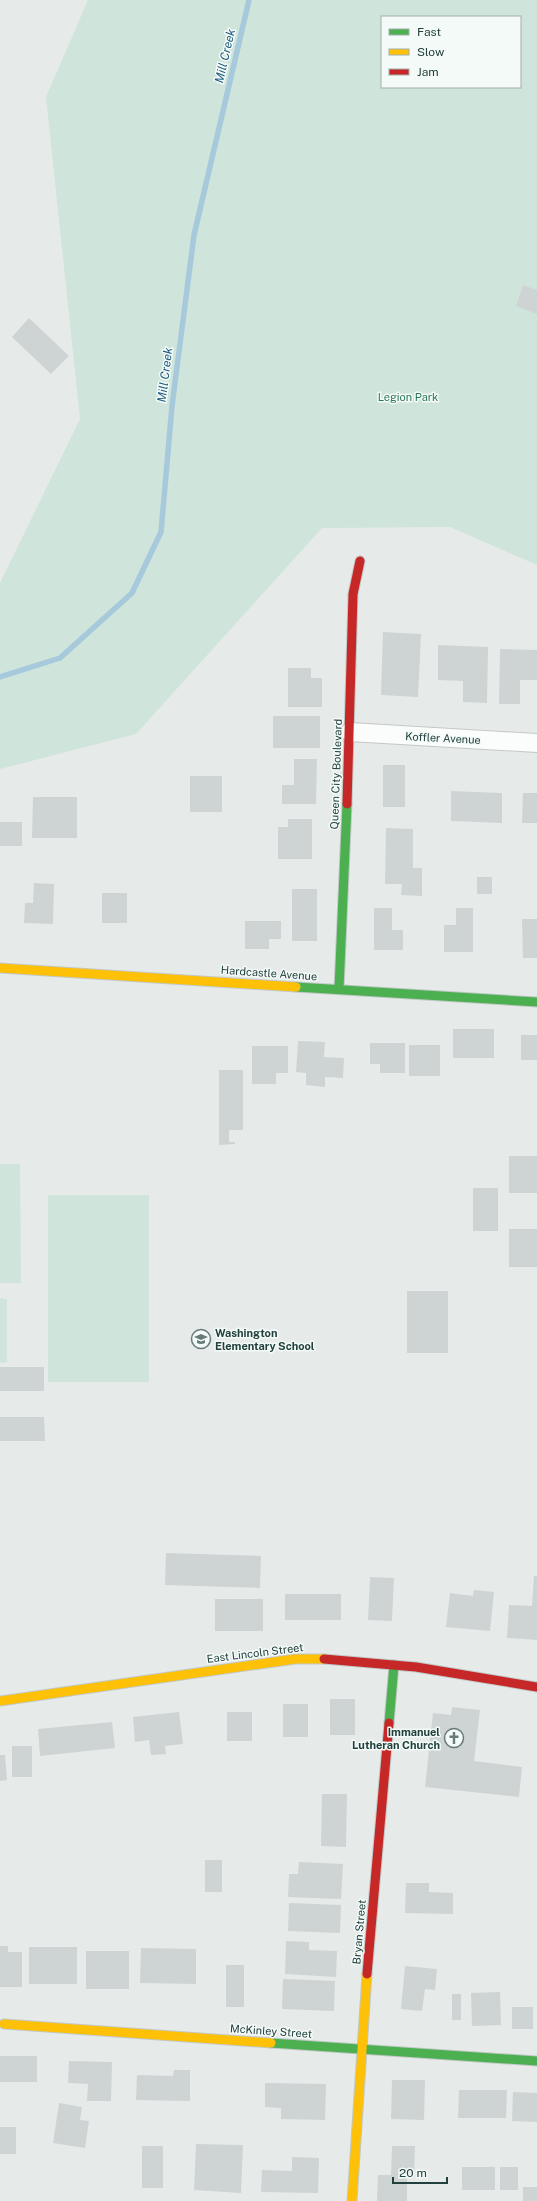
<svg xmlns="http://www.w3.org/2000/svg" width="537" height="2201" font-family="'Public Sans',sans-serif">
<rect width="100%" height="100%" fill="#e6ebea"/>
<path fill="#cfe4da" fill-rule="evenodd" d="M 88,0 L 537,0 L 537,565 L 450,527 L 322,528 L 136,734 L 0,769 L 0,583 L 80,419 L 46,97 ZM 382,17 L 520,17 L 520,87 L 382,87 Z
M 0,1164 L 20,1164 L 21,1283 L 0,1283 Z
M 48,1195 L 149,1195 L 149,1382 L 48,1382 Z
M 0,1298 L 7,1299 L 7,1362 L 0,1363 Z"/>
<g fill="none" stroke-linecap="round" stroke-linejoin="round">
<path stroke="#a6c9db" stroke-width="5.5" d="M 0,677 L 60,658 L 132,593 L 161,532 L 172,406 L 194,235 L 249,0"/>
</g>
<path fill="#ced4d3" d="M 523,285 L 537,290 L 537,314 L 516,306 Z
M 29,318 L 69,356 L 51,374 L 12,337 Z
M 383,632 L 421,634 L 418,697 L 381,695 Z
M 438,645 L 488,647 L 487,703 L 463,702 L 463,681 L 438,680 Z
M 500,649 L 537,650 L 537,680 L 520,680 L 520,704 L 499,704 Z
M 288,668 L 311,668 L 311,678 L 322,678 L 322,707 L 288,707 Z
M 273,716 L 320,716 L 320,748 L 273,748 Z
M 294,759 L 317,759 L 316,804 L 282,804 L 282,785 L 294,785 Z
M 383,765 L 405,765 L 405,807 L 383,807 Z
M 190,776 L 222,776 L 222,812 L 190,812 Z
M 451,791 L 502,793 L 502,823 L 451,821 Z
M 523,793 L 537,793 L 537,823 L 522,823 Z
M 33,797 L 77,797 L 77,838 L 32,838 Z
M 288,819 L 312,819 L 312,859 L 278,859 L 278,827 L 288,827 Z
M 0,822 L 22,822 L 22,846 L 0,846 Z
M 386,828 L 413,829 L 413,868 L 422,868 L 422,896 L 401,895 L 402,884 L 385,884 Z
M 477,877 L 492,877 L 492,894 L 477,894 Z
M 34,883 L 54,884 L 53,924 L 24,923 L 25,903 L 33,903 Z
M 292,889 L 317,889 L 317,941 L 292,941 Z
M 102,893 L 127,893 L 127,923 L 102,923 Z
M 374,908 L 392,908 L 392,930 L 403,930 L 403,950 L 374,950 Z
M 456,908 L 473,908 L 473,952 L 444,952 L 444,925 L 456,925 Z
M 522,919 L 537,919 L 537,958 L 523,958 Z
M 245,921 L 281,921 L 281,939 L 269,939 L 269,949 L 245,949 Z
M 453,1029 L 494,1029 L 494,1058 L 453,1058 Z
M 521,1035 L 537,1035 L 537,1060 L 521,1060 Z
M 298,1041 L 325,1042 L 324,1057 L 344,1058 L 343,1078 L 325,1077 L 325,1087 L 306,1085 L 306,1073 L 296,1072 Z
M 370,1043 L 405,1043 L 405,1073 L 380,1073 L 380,1064 L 370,1064 Z
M 409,1045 L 440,1045 L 440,1076 L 409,1076 Z
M 252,1046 L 288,1046 L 288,1073 L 276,1073 L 276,1084 L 252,1084 Z
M 219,1070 L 243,1070 L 243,1130 L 229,1130 L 229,1142 L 235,1142 L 235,1144 L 219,1145 Z
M 509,1156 L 537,1156 L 537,1193 L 509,1193 Z
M 473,1188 L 498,1188 L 498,1231 L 473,1231 Z
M 509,1229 L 537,1229 L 537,1267 L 509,1267 Z
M 407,1291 L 448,1291 L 448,1353 L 407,1353 Z
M 0,1367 L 44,1367 L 44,1391 L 0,1391 Z
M 0,1417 L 44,1417 L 45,1441 L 0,1441 Z
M 166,1553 L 261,1556 L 260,1588 L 165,1585 Z
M 534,1576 L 537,1576 L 537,1640 L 507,1638 L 509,1605 L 532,1606 Z
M 370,1577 L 394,1578 L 392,1621 L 368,1620 Z
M 474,1590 L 494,1592 L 490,1631 L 446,1627 L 450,1593 L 473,1596 Z
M 285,1594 L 341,1594 L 341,1620 L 285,1620 Z
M 215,1599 L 263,1599 L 263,1631 L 215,1631 Z
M 330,1699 L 355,1699 L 355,1735 L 330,1735 Z
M 283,1704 L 308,1704 L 308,1737 L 283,1737 Z
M 452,1707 L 480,1710 L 474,1761 L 522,1767 L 519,1797 L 425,1787 L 433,1713 L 451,1715 Z
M 179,1712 L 183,1744 L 165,1746 L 166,1754 L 151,1755 L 149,1740 L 135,1742 L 133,1717 Z
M 227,1712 L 252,1712 L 252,1741 L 227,1741 Z
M 112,1722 L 115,1748 L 40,1756 L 38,1729 Z
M 12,1746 L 32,1746 L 32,1777 L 12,1777 Z
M 0,1755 L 5,1755 L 7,1780 L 0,1781 Z
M 322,1794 L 347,1794 L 346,1847 L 321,1846 Z
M 205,1860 L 222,1860 L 222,1892 L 205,1892 Z
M 299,1862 L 343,1864 L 341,1899 L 288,1897 L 289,1874 L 298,1874 Z
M 406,1883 L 429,1883 L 429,1892 L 453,1893 L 453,1914 L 405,1913 Z
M 289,1903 L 341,1905 L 340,1933 L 288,1931 Z
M 286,1941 L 309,1942 L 309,1950 L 337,1951 L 336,1977 L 285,1974 Z
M 0,1946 L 8,1946 L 8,1952 L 22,1952 L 22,1987 L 0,1987 Z
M 29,1947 L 77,1947 L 77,1984 L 29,1984 Z
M 141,1948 L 196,1949 L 196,1984 L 140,1983 Z
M 86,1951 L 129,1951 L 129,1989 L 86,1989 Z
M 226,1965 L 244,1965 L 244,2007 L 226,2007 Z
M 405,1966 L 437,1969 L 435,1990 L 425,1989 L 422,2011 L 401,2009 Z
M 283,1979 L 335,1981 L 334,2011 L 282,2009 Z
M 500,1992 L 501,2025 L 472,2026 L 471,1993 Z
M 452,1994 L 461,1994 L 461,2020 L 452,2020 Z
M 512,2007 L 533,2007 L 533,2029 L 512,2029 Z
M 0,2056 L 37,2056 L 37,2082 L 0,2082 Z
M 69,2061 L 112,2062 L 111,2101 L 87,2101 L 88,2084 L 68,2083 Z
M 174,2070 L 190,2070 L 190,2101 L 136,2100 L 137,2075 L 173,2076 Z
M 392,2080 L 425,2080 L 424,2120 L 391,2119 Z
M 265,2083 L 326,2084 L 325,2120 L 281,2119 L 281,2108 L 265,2107 Z
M 459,2090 L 507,2090 L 506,2118 L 458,2118 Z
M 513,2092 L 537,2093 L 537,2122 L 512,2121 Z
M 59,2103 L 82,2107 L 80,2120 L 89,2121 L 85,2148 L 53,2143 Z
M 0,2127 L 16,2127 L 16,2154 L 0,2154 Z
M 196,2144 L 243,2145 L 241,2193 L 194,2190 Z
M 142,2146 L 163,2146 L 163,2188 L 142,2188 Z
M 392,2146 L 415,2146 L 414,2177 L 407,2176 L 407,2201 L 377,2201 L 378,2175 L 391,2175 Z
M 292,2157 L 319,2158 L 318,2193 L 261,2192 L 262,2170 L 292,2171 Z
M 462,2167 L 495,2167 L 495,2190 L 462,2190 Z
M 500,2167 L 518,2167 L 518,2190 L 500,2190 Z
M 523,2187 L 537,2187 L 537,2201 L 523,2201 Z"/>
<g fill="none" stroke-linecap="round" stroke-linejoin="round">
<g stroke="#c3c8c7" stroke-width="20">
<path id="street" d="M 350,732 L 537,743"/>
</g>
<g stroke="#c1c9c7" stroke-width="11">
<path id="fast" d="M 296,987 L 537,1002
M 339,989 L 347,804
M 389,1723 L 394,1665
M 271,2043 L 537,2061"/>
</g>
<g stroke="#c1c9c7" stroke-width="11">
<path id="slow" d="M 0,968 L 296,987
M 0,1701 L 295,1659 L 324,1659
M 4,2024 L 271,2043
M 352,2201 L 367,1974"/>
</g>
<g stroke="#c1c9c7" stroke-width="11">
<path id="jam" d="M 347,804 L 353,594 L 360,561
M 324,1659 L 416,1667 L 537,1687
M 367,1974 L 389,1723"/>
</g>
<use href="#street" stroke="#fbfcfc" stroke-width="18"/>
<use href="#fast" stroke="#4caf50" stroke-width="9"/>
<use href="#slow" stroke="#ffc107" stroke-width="9"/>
<use href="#jam" stroke="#c62828" stroke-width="9"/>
</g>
<defs>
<g id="school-ring" transform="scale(1)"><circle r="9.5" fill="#f4faf8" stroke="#677c7a" stroke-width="1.5"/><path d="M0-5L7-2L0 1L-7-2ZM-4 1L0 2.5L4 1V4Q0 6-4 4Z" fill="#677c7a"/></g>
<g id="church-ring" transform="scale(1)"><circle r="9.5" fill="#f4faf8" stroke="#677c7a" stroke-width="1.5"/><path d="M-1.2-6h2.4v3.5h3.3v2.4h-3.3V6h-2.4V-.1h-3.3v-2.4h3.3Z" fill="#677c7a"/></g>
</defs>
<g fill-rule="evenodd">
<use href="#school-ring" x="201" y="1339"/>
<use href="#church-ring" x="454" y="1738"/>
</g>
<g text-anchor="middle" stroke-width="3" stroke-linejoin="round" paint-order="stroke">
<g font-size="11" fill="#2b7857" stroke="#f4faf8">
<text x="408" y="401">Legion Park</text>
</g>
<g font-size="11" fill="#22403d" stroke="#f4faf8">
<text transform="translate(443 738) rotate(3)" y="4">Koffler Avenue</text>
<text transform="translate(336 774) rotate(-88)" y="4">Queen City Boulevard</text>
<text transform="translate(269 973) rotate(4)" y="4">Hardcastle Avenue</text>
<text transform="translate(255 1653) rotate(-7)" y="4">East Lincoln Street</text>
<text transform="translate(359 1932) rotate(-85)" y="4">Bryan Street</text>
<text transform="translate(271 2031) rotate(4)" y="4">McKinley Street</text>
</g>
<g font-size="11" font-weight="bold" fill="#22403d" stroke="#f4faf8" text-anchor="start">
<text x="215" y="1337">Washington<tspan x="215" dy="13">Elementary School</tspan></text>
<text x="440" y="1736" text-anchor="end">Immanuel<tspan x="440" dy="13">Lutheran Church</tspan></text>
</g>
<g font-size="12" font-style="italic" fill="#1a5a7e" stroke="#f4faf8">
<text transform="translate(225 56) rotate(-77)" y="4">Mill Creek</text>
<text transform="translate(165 375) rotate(-83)" y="4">Mill Creek</text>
</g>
</g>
<rect x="381" y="16" width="140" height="72" fill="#f4faf8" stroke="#a0b0ad"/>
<rect x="389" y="29" width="20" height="6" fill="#4caf50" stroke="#a0b0ad"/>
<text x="417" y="36" font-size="12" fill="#22403d">Fast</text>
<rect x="389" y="49" width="20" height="6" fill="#ffc107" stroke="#a0b0ad"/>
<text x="417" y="56" font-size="12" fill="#22403d">Slow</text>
<rect x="389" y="69" width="20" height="6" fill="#c62828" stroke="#a0b0ad"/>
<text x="417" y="76" font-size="12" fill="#22403d">Jam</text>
<path d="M393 2177v6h54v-6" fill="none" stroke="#22403d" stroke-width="2"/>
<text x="399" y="2177" font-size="12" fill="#22403d" stroke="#f4faf8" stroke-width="3" paint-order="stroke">20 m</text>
</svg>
